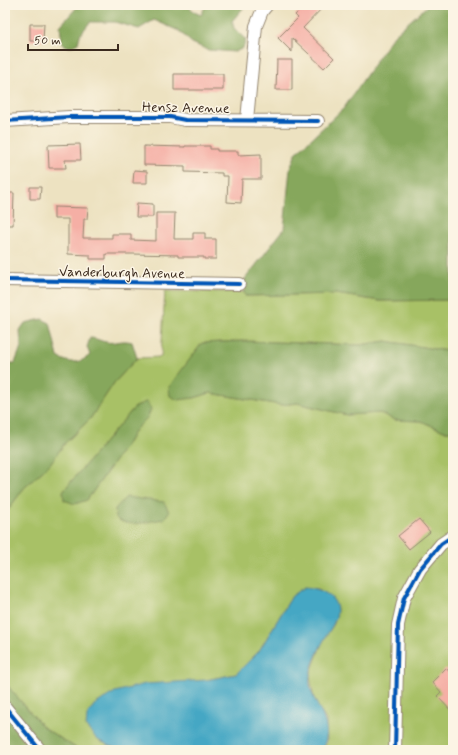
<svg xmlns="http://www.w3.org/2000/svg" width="458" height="755" font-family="Mynerve,sans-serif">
<rect width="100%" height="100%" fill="#fcf5e5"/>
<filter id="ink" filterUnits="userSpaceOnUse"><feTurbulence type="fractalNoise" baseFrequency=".025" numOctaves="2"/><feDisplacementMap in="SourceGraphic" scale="8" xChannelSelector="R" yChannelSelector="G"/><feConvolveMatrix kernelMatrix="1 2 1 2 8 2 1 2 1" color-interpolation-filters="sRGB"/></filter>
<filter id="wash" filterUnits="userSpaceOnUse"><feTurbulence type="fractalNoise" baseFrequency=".012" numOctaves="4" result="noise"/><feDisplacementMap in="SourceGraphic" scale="16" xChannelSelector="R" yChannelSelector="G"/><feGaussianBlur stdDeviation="0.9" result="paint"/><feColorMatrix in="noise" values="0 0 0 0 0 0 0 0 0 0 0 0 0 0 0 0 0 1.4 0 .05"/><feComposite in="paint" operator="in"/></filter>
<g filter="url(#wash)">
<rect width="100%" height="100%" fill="#ede2c1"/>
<path fill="#a8c166" stroke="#727642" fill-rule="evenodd" d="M 165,291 L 244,292 L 246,296 L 336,294 L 380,301 L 453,300 L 453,351 L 447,351 L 386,341 L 360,345 L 244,341 L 202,343 L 194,398 L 210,393 L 281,405 L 297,403 L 347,415 L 380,413 L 395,420 L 421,421 L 444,431 L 453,431 L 453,750 L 322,750 L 327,741 L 326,720 L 314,700 L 310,675 L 323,640 L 334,624 L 337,609 L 331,597 L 317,588 L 292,596 L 259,651 L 236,674 L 206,680 L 98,740 L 119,750 L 79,750 L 44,728 L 5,683 L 5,514 L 24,488 L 49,465 L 65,443 L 90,419 L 114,383 L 137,358 L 161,357 ZM 147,402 L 147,418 L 135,430 L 129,441 L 87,500 L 63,491 L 134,408 Z"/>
<path fill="#86a75b" stroke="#60683c" d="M 79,5 L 188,5 L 194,12 L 201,15 L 206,5 L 243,5 L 244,7 L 232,21 L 234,28 L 246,40 L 243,48 L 235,52 L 208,50 L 192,43 L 179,31 L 154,20 L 139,29 L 115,22 L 90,22 L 80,35 L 78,43 L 70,47 L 62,44 L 60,26 Z
M 428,5 L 453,5 L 453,300 L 380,301 L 336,294 L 245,296 L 243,288 L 245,279 L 284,229 L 290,169 L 296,153 L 344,108 L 393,36 Z
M 42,319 L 50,323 L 58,357 C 69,364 80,364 90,355 L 87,347 L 90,338 C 96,338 100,341 106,342 C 115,344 121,339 132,342 L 137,358 L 114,383 L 90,419 L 65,443 L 49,465 L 24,488 L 5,514 L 5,363 L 15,363 L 21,347 L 20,330 L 25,323 Z
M 244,341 L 360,345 L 386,341 L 447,351 L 453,351 L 453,431 L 444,431 L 421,421 L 395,420 L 380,413 L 347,415 L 297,403 L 281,405 L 210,393 L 194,398 L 178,400 L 170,396 L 169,387 L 202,343 Z
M 147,401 L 151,410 L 147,418 L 135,430 L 129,441 L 87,500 L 75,504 L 64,500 L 63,491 L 134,408 Z
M 126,497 L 164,502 L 169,512 L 164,519 C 148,521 129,529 116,518 L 115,509 Z
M 5,683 L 44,728 L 79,750 L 5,750 Z"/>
<path fill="#45a7c4" stroke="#406871" d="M 305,587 C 317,588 336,594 337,610 C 337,622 329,630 324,640 C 319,649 312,664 310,675 C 306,703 338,718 322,750 L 119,750 L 98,740 L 86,727 L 87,716 L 94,705 L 115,692 L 145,684 L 206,680 L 236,674 L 259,651 L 292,596 Z"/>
<g id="blocks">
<path fill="#f5afa5" d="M 305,5 L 325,5 L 303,28 L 334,58 L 324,68 L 292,38 L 292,52 L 278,38 L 298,18 L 295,15 Z
M 30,24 L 44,24 L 43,41 L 30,41 Z
M 277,60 L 292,60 L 292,90 L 276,90 Z
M 174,74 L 223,74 L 223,90 L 174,90 Z
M 80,144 L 81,160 L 65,160 L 66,168 L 49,168 L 48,145 Z
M 144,146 L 185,147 L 185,146 L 210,146 L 210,149 L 217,149 L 217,151 L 238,151 L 238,155 L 261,154 L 261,179 L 242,179 L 241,203 L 227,202 L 228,176 L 222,176 L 222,173 L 185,172 L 185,166 L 144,165 Z
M 134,170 L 147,171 L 147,183 L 133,183 Z
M 30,187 L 41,187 L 40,199 L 30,199 Z
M 5,193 L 14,193 L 13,225 L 5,225 Z
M 137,203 L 153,204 L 153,217 L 136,217 Z
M 54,207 L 88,208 L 87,219 L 84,219 L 83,238 L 112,238 L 112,234 L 131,234 L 131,240 L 156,241 L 156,213 L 175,213 L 174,239 L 193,239 L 193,233 L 205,233 L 205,239 L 216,239 L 216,259 L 204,259 L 204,257 L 178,257 L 178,255 L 133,254 L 106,254 L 106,259 L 90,259 L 90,255 L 68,254 L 68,219 L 54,219 Z
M 419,519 L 430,532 L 409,549 L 398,536 Z
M 446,668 L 453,676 L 453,713 L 437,696 L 441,692 L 432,682 Z"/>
</g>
</g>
<g filter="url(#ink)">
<use href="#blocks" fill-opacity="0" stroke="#948670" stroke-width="1"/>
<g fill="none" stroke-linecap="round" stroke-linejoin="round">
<g stroke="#948670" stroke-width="14">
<path id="minor" d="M 247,120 L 256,26 L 262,11 L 267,5
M 5,121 L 69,117 L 170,117 L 185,120 L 318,121
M 5,280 L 239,284
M 5,707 L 40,750
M 395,750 L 398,625 L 404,598 L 420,569 L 441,544 L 453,536"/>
</g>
<use href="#minor" stroke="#fff" stroke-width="12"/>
<g stroke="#fcf5e5" stroke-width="6">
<path id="cycleway" d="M 5,121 L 69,117 L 170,117 L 185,120 L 318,121
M 5,280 L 239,284
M 5,707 L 40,750
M 395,750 L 398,625 L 404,598 L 420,569 L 441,544 L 453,536"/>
</g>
<use href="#cycleway" stroke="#0057b8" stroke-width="4"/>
</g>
</g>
<g text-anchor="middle" stroke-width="3" stroke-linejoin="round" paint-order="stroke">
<g font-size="14" fill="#3b2a1e" stroke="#fcf5e5">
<text transform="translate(186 107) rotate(1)" y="5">Hensz Avenue</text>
<text transform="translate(122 272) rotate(1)" y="5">Vanderburgh Avenue</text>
</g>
</g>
<rect width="458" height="755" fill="none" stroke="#fcf5e5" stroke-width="20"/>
<path d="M28 44v6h90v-6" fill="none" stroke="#3b2a1e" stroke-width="2"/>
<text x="34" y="44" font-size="12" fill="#3b2a1e" stroke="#fcf5e5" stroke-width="3" paint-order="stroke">50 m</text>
</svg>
